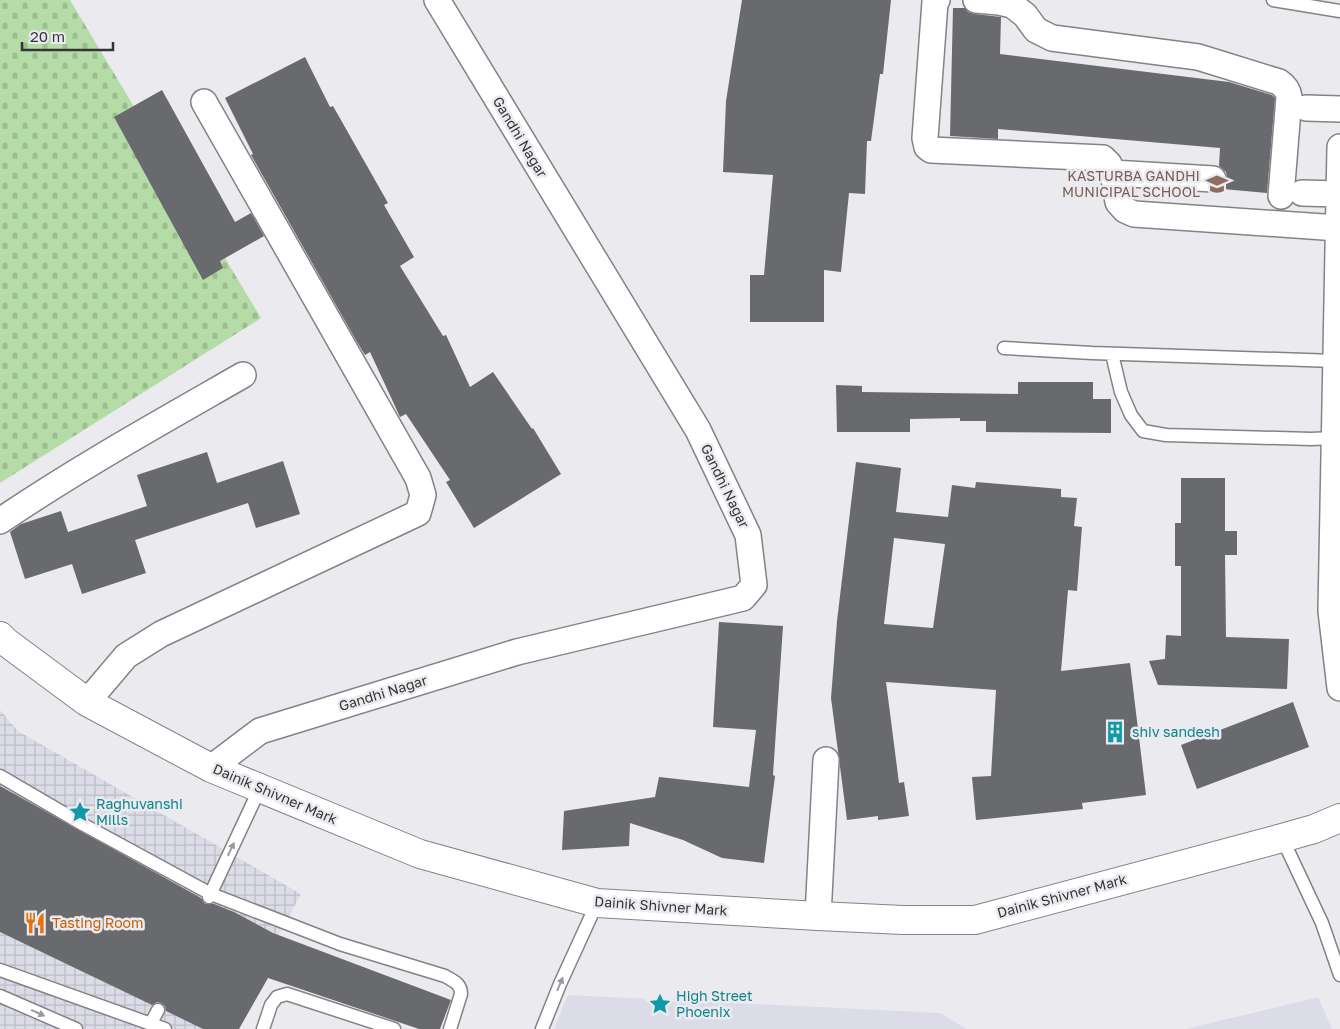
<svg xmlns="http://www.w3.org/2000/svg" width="1340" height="1029" font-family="'Golos Text',sans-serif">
<defs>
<pattern id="industrial-grid" width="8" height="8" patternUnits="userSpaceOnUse" patternTransform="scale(1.25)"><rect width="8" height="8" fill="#dbdce7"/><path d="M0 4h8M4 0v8" fill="none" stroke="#bdbdc7"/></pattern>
<pattern id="cemetery-stones" width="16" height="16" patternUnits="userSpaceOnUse" patternTransform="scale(1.25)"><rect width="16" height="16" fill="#b5dca7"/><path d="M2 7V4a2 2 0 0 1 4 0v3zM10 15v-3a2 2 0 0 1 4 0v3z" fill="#9cbd90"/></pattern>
</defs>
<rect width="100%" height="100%" fill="#ebebef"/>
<path fill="#dbdce7" d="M 568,995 L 941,1013 L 966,1029 L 554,1029 Z
M 1318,997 L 1332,1029 L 1186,1029 Z"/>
<path fill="url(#industrial-grid)" d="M 0,710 L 18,731 L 301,894 L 227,1029 L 0,1029 Z"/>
<path fill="url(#cemetery-stones)" d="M 0,0 L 70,0 L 261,318 L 0,483 Z"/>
<path fill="#696a6d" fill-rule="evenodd" d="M 742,0 L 891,0 L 883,74 L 880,74 L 871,141 L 867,141 L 865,194 L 849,193 L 841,272 L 824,270 L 824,322 L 750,322 L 750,275 L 764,275 L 773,175 L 723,172 L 726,101 Z
M 953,8 L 965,8 L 968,12 L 975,14 L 1001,17 L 1000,54 L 1229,82 L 1272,95 L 1275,98 L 1267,193 L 1223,189 L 1227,179 L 1226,172 L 1219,166 L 1220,148 L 998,129 L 998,139 L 950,136 Z
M 305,57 L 330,107 L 333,106 L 388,203 L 384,205 L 414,257 L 400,266 L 443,336 L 446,335 L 470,387 L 493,372 L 532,429 L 533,428 L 561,474 L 474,528 L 446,482 L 450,480 L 406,414 L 400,417 L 370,352 L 365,355 L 357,342 L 251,155 L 253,154 L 225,98 Z
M 162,90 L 235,222 L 251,213 L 264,236 L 220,261 L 223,268 L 203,280 L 114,117 Z
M 1018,382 L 1093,382 L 1093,399 L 1111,399 L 1111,433 L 986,432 L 986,421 L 960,421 L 960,418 L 910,419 L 910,432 L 837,432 L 836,385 L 862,386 L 862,392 L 1018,394 Z
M 207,452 L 217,483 L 283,461 L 300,514 L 256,528 L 248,503 L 135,540 L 146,573 L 82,594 L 72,564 L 25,579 L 10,532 L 21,524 L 61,511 L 68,532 L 147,506 L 137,475 Z
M 856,462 L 901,468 L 896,512 L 948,517 L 952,485 L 975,488 L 976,482 L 1061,489 L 1061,497 L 1077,498 L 1074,526 L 1082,527 L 1077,591 L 1068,590 L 1061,671 L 1130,663 L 1146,795 L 1082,803 L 1083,809 L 976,820 L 972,777 L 991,776 L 996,690 L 886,682 L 899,783 L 904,782 L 909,816 L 878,820 L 878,816 L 847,820 L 831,698 L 837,621 ZM 894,538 L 945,544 L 933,628 L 884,624 Z
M 1181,478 L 1225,478 L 1225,531 L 1237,531 L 1237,555 L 1225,555 L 1226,637 L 1289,639 L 1287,689 L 1158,685 L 1149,661 L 1165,659 L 1166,635 L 1181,636 L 1181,566 L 1175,566 L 1175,523 L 1181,523 Z
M 719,622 L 783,626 L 773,775 L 775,776 L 764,863 L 722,858 L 683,840 L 630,823 L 629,846 L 562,850 L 564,811 L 655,797 L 659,777 L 749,787 L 756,730 L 713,727 Z
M 1293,702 L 1309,747 L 1197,789 L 1181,745 Z
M 0,786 L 201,898 L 205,904 L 214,904 L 234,912 L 273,933 L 451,1000 L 440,1029 L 419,1029 L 268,978 L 239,1029 L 203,1029 L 166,1011 L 165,1006 L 161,1003 L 157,1002 L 152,1005 L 0,932 Z"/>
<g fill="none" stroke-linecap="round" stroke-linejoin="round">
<g stroke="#838386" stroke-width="15">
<path id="service" d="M 1273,0 L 1340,11
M 1004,348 L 1092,353 L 1335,361
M 1112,354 L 1121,392 L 1131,415 L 1143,431 L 1166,435 L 1311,439 L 1334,438
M 0,776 L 84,825 L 211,894 L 340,944 L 445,976 C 453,981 461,983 461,994 L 450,1029
M 1282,838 L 1322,923 L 1340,975
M 209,897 L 260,788
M 0,970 L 165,1029
M 0,996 L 76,1029
M 151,1023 L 158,1010
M 263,1029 L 271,1005 L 277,997 L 287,994 L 394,1029
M 542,1029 L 560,984 L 597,903"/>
</g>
<g stroke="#838386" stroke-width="28">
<path id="minor" d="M 937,0 L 935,2 L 925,138 L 927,147 L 931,150 L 1103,158 L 1109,164 L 1113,173 L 1118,202 L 1125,210 L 1134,214 L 1338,228
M 976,0 L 999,2 L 1012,5 L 1025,15 L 1036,30 L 1052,38 L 1198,57 L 1279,82 C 1285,86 1288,90 1289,97 L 1281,196
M 1306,108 L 1340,109
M 1340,147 L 1331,611 L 1340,688
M 1113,173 L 1213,179
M 1302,193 L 1339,194
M 0,521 C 78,468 161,422 243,375
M 87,702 L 126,656 L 161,634 L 418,513 L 423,495 L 418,478 L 204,102
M 211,768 L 260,731 L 517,652 L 743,598 L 754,585 L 748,535 L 698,430 L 437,0
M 818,916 L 826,760"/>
</g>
<g stroke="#838386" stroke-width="30">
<path id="secondary" d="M 0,636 L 6,642 L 87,702 L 211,768 L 420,854 L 597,903 L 818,916 L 903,920 L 975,920 L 1282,838 L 1314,829 L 1340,818"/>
</g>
<use href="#service" stroke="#fff" stroke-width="12"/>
<use href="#minor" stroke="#fff" stroke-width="25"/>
<use href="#secondary" stroke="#fff" stroke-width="28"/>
</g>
<defs><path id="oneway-solid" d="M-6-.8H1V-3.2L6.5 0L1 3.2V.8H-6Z" transform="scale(1.25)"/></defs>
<g fill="#9a9a9b">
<use href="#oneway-solid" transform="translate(231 849) rotate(-65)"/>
<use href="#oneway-solid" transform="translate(560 984) rotate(-67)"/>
<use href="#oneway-solid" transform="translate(38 1013) rotate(24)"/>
</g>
<defs>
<g id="school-bare" transform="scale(1.725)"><path d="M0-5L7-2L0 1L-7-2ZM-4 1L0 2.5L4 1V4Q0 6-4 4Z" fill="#8d6e63" stroke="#ebebef" stroke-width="2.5" paint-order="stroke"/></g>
<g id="building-bare" transform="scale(1.725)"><path d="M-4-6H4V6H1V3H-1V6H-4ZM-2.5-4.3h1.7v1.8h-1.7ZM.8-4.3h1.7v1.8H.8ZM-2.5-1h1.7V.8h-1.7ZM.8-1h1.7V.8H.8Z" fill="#0f9aa8" stroke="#ebebef" stroke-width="2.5" paint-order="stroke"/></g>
<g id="sight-bare" transform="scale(1.725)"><path d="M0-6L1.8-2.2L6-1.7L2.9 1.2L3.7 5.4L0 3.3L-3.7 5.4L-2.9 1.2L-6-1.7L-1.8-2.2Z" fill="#0f9aa8" stroke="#ebebef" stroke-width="2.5" paint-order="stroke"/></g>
<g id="restaurant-bare" transform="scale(1.725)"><path d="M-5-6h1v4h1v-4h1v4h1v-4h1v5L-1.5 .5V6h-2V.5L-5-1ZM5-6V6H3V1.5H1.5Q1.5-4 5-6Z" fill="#e8710a" stroke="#ebebef" stroke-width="2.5" paint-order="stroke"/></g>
</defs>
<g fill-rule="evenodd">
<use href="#school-bare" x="1217" y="184"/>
<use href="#building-bare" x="1115" y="732"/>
<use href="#sight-bare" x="80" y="812"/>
<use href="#restaurant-bare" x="35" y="923"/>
<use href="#sight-bare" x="660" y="1004"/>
</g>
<g text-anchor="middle" stroke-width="5" stroke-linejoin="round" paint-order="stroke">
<g font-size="14" fill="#353537" stroke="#ebebef">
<text transform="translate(520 137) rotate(59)" y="5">Gandhi Nagar</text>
<text transform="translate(725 486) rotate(64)" y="5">Gandhi Nagar</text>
<text transform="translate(383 693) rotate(-17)" y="5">Gandhi Nagar</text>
<text transform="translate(275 794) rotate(23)" y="5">Dainik Shivner Mark</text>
<text transform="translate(1062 896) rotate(-15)" y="5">Dainik Shivner Mark</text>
<text transform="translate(661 906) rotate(4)" y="5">Dainik Shivner Mark</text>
</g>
<g font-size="14" fill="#785e54" stroke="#ebebef" text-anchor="end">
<text x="1200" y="181">KASTURBA GANDHI<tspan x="1200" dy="16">MUNICIPAL SCHOOL</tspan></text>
</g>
<g font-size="14" fill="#0d838f" stroke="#ebebef" text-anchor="start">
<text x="1132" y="737">shiv sandesh</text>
<text x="96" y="809">Raghuvanshi<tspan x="96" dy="16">Mills</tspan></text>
<text x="676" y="1001">High Street<tspan x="676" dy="16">Phoenix</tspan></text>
</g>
<g font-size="14" fill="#c56008" stroke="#ebebef" text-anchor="start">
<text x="52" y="928">Tasting Room</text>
</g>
</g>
<path d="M22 42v8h91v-8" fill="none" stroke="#353537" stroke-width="2.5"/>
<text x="30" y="42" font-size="15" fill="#353537" stroke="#ebebef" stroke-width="4" paint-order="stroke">20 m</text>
</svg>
